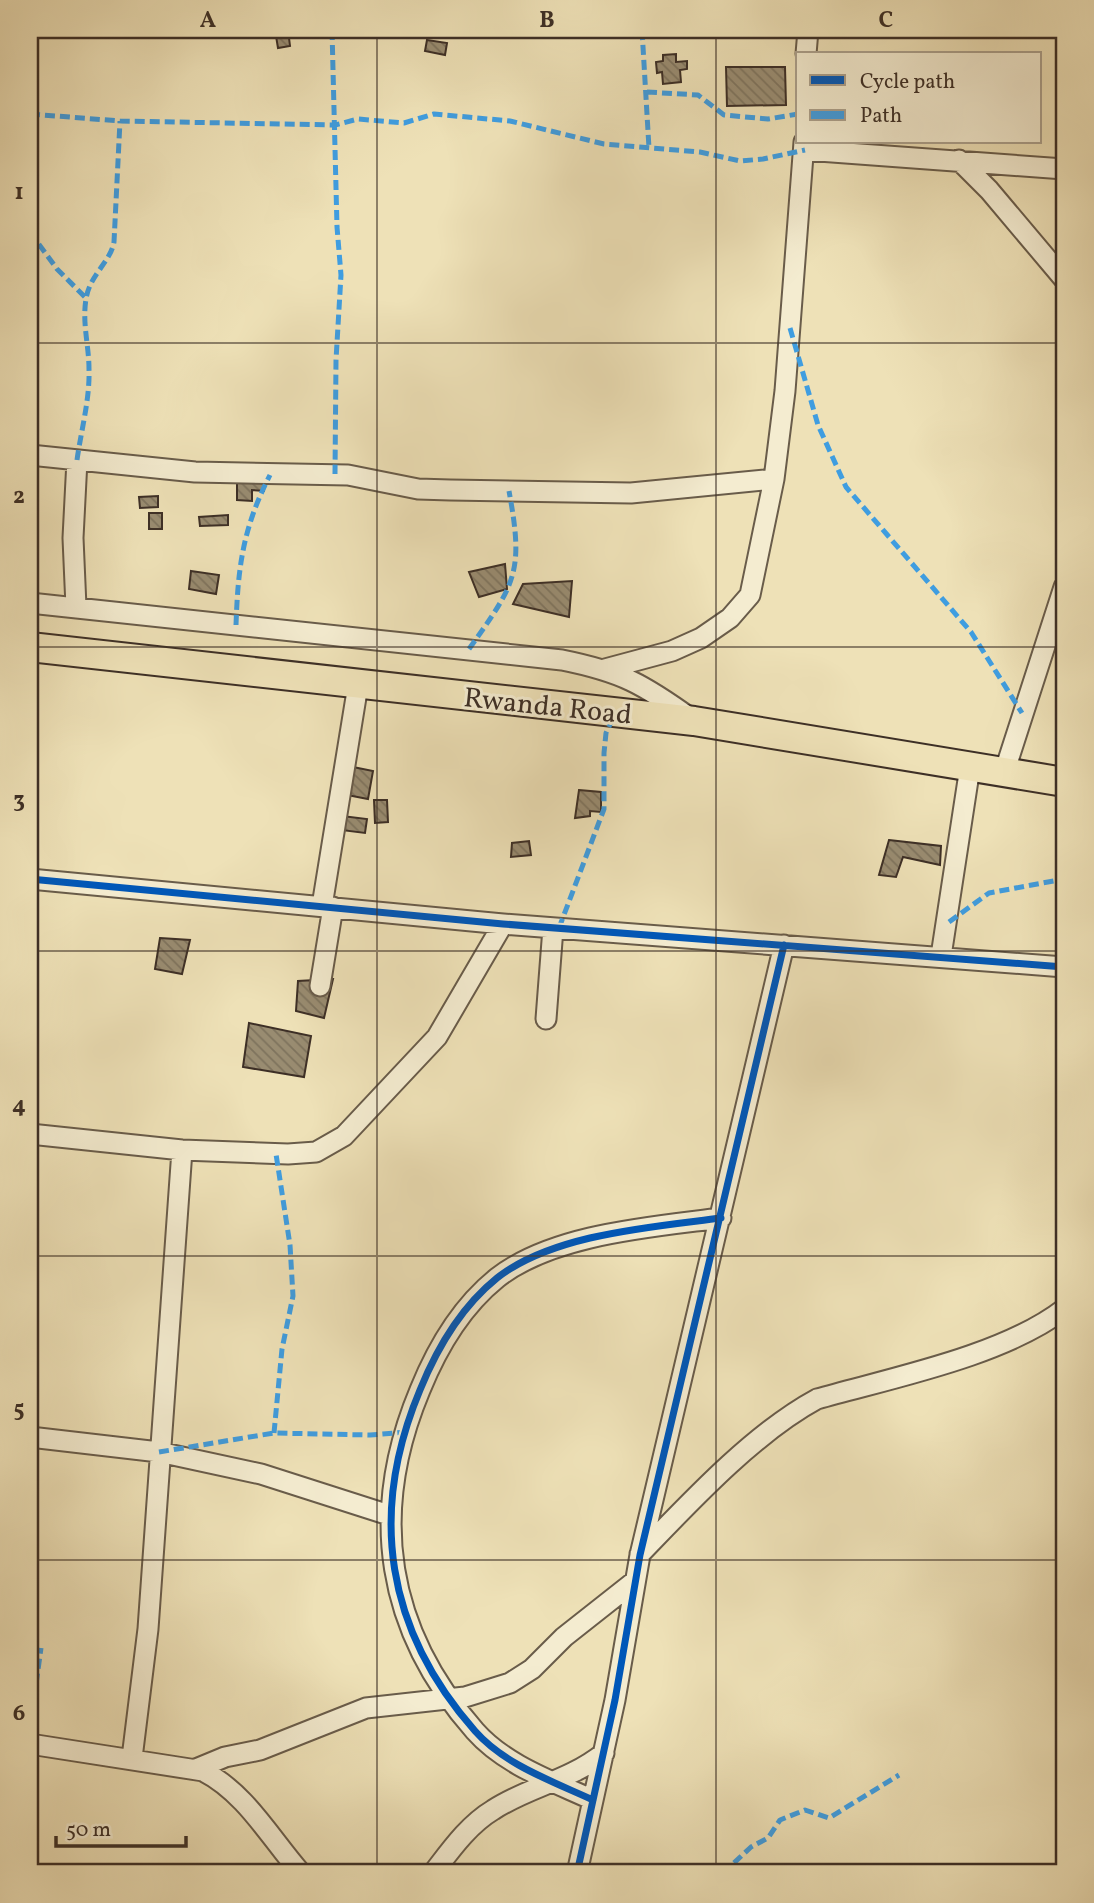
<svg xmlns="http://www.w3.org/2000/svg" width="1094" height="1903" font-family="Vollkorn,serif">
<defs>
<pattern id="building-back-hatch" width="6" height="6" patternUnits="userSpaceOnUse" patternTransform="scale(1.75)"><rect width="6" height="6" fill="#998c71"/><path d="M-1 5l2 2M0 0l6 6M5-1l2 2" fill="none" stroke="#7e735d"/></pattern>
</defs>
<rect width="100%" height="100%" fill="#eee1b7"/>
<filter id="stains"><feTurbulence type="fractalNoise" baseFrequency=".00286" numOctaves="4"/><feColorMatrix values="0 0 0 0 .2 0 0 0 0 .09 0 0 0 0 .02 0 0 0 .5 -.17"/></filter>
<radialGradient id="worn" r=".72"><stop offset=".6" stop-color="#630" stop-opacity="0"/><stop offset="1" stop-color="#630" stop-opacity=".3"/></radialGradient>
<path fill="url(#building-back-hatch)" stroke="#3d2f26" stroke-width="2" d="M 275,30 L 288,30 L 290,46 L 278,48 Z
M 427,40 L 447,43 L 445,55 L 425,51 Z
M 676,54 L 676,62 L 687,61 L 687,69 L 680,70 L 681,82 L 663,84 L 662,72 L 657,73 L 656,62 L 663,61 L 663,55 Z
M 726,67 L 785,67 L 786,105 L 727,106 Z
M 237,480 L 265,480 L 264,491 L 252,490 L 252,501 L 237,500 Z
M 158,496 L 158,507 L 140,508 L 139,497 Z
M 149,513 L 162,513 L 162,529 L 149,529 Z
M 228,515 L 228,525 L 200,526 L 199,517 Z
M 505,564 L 507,589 L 479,597 L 469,572 Z
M 191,571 L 219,575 L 216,594 L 189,589 Z
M 572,581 L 569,617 L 513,604 L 523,584 Z
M 353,767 L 373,771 L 368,799 L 347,795 Z
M 579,790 L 601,792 L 601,812 L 590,811 L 590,816 L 575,818 Z
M 374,800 L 387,800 L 388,822 L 375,823 Z
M 342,816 L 367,819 L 365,833 L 341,830 Z
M 889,840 L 941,846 L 940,865 L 903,857 L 896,877 L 879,875 Z
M 529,841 L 531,855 L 511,857 L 512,843 Z
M 160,938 L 190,940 L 182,974 L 155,969 Z
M 333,979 L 324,1018 L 296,1011 L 298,981 Z
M 249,1023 L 311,1036 L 304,1077 L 243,1067 Z"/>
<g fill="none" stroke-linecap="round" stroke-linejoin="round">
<g stroke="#695c4a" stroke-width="23">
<path id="minor" d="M 806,54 L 808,30
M 805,150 L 1064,169
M 959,160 L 989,190 L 1064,279
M 30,455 L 195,472 L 348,475 L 418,489 L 450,490 L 631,493 L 774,479
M 30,603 L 562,660 C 622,672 643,684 693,720
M 76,607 L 73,538 L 77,460
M 605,669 L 672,651 L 701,638 L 730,618 L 750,595 L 774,479 L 785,391 L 804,142
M 1004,773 L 1064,587
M 30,879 L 503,924 L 1064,967
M 322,906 L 358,685
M 941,956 L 970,767
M 320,986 L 333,907
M 546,1019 L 553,928
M 30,1134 L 182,1150 L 288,1154 L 316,1152 L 344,1136 L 437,1037 L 503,924
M 30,1437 L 159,1452 L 261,1474 L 389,1515
M 640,1554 C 690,1502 754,1433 817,1399 C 891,1378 1003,1356 1064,1309
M 30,1744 L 203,1771 C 246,1793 270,1838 301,1873
M 132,1758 L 148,1629 L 182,1150
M 196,1769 L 225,1757 L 260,1750 L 366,1708 L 465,1697 L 510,1683 L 532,1669 L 564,1637 L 635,1581
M 593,1800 C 552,1781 505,1765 475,1731 C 386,1630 368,1514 420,1390 C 437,1348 461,1307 497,1278 C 553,1234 652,1227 721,1218
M 433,1873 C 450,1851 468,1825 493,1810 C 530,1786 567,1782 604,1753
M 577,1873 L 615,1700 L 640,1555 L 784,945"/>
</g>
<g stroke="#3d2f26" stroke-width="32">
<path id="highway" d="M 30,647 L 694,721 L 1064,782"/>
</g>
<use href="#minor" stroke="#f4ecd0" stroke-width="19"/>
<use href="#highway" stroke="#eee1b7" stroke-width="28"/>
<path stroke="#3f9de0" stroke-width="5" stroke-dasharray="10 5" stroke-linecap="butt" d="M 332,30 L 337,227 L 341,275 L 336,360 L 335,474
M 642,30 L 649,148
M 1056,30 L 1064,34
M 647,92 L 698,95 L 724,115 L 768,119 L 798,114
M 30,114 L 120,121 L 335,125 L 358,119 L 404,123 L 434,114 L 510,121 L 604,144 L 700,152 L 740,161 L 763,159 L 805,150
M 30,232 L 57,269 L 86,298
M 790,328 L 818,425 L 846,487 L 971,632 L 1022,713
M 77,460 C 81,431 90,399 89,369 C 89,346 82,323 86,299 C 90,274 110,263 114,242 L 120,121
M 236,625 C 238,566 243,528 270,475
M 469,649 C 516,583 524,572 509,491
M 949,922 L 989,893 L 1064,879
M 559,928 L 604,809 L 604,753 L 606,733 L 616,711
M 274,1433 L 282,1349 L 293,1296 L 290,1245 L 276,1154
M 159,1452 L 274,1433 L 370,1435 L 406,1432
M 30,1728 L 41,1648
M 723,1873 L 751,1847 L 768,1838 L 780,1820 L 805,1810 L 829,1818 L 899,1775"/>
<g stroke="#f4ecd0" stroke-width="11">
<path id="cycleway" d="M 30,879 L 503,924 L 1064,967
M 593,1800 C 552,1781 505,1765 475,1731 C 386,1630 368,1514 420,1390 C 437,1348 461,1307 497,1278 C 553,1234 652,1227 721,1218
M 577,1873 L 615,1700 L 640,1555 L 784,945"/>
</g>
<use href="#cycleway" stroke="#0057b8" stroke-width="7"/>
</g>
<path fill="none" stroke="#3d2f26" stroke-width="2" stroke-opacity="0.55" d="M 377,30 L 377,1873M 716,30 L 716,1873M 30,343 L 1064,343M 30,647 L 1064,647M 30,951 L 1064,951M 30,1256 L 1064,1256M 30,1560 L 1064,1560"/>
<g text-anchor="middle" stroke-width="6" stroke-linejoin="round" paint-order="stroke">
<g font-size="28" fill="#3d2f26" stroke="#f4ecd0">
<text transform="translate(548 705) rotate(6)" y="10">Rwanda Road</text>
</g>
</g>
<rect width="1094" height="1903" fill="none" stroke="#eee1b7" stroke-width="77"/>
<rect x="796" y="52" width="245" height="91" fill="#f4ecd0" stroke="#aba08c" stroke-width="2"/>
<rect x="810" y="75" width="35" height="10" fill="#0057b8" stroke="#aba08c" stroke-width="2"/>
<text x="860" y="88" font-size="21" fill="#3d2f26">Cycle path</text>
<rect x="810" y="110" width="35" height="10" fill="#3f9de0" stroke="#aba08c" stroke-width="2"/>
<text x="860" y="122" font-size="21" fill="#3d2f26">Path</text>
<path d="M56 1836v10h130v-10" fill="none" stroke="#3d2f26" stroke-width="3.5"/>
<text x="66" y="1836" font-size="21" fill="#3d2f26" stroke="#f4ecd0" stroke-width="5" paint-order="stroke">50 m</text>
<rect x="38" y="38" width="1018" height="1826" fill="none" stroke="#3d2f26" stroke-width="2.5"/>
<g font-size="23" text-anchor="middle" font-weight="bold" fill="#3d2f26">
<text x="208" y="27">A</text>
<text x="547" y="27">B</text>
<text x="886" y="27">C</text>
<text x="19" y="199">1</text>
<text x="19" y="503">2</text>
<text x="19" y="807">3</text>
<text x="19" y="1112">4</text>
<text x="19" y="1416">5</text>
<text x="19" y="1720">6</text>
</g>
<rect width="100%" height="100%" filter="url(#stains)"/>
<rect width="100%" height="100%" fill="url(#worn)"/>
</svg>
